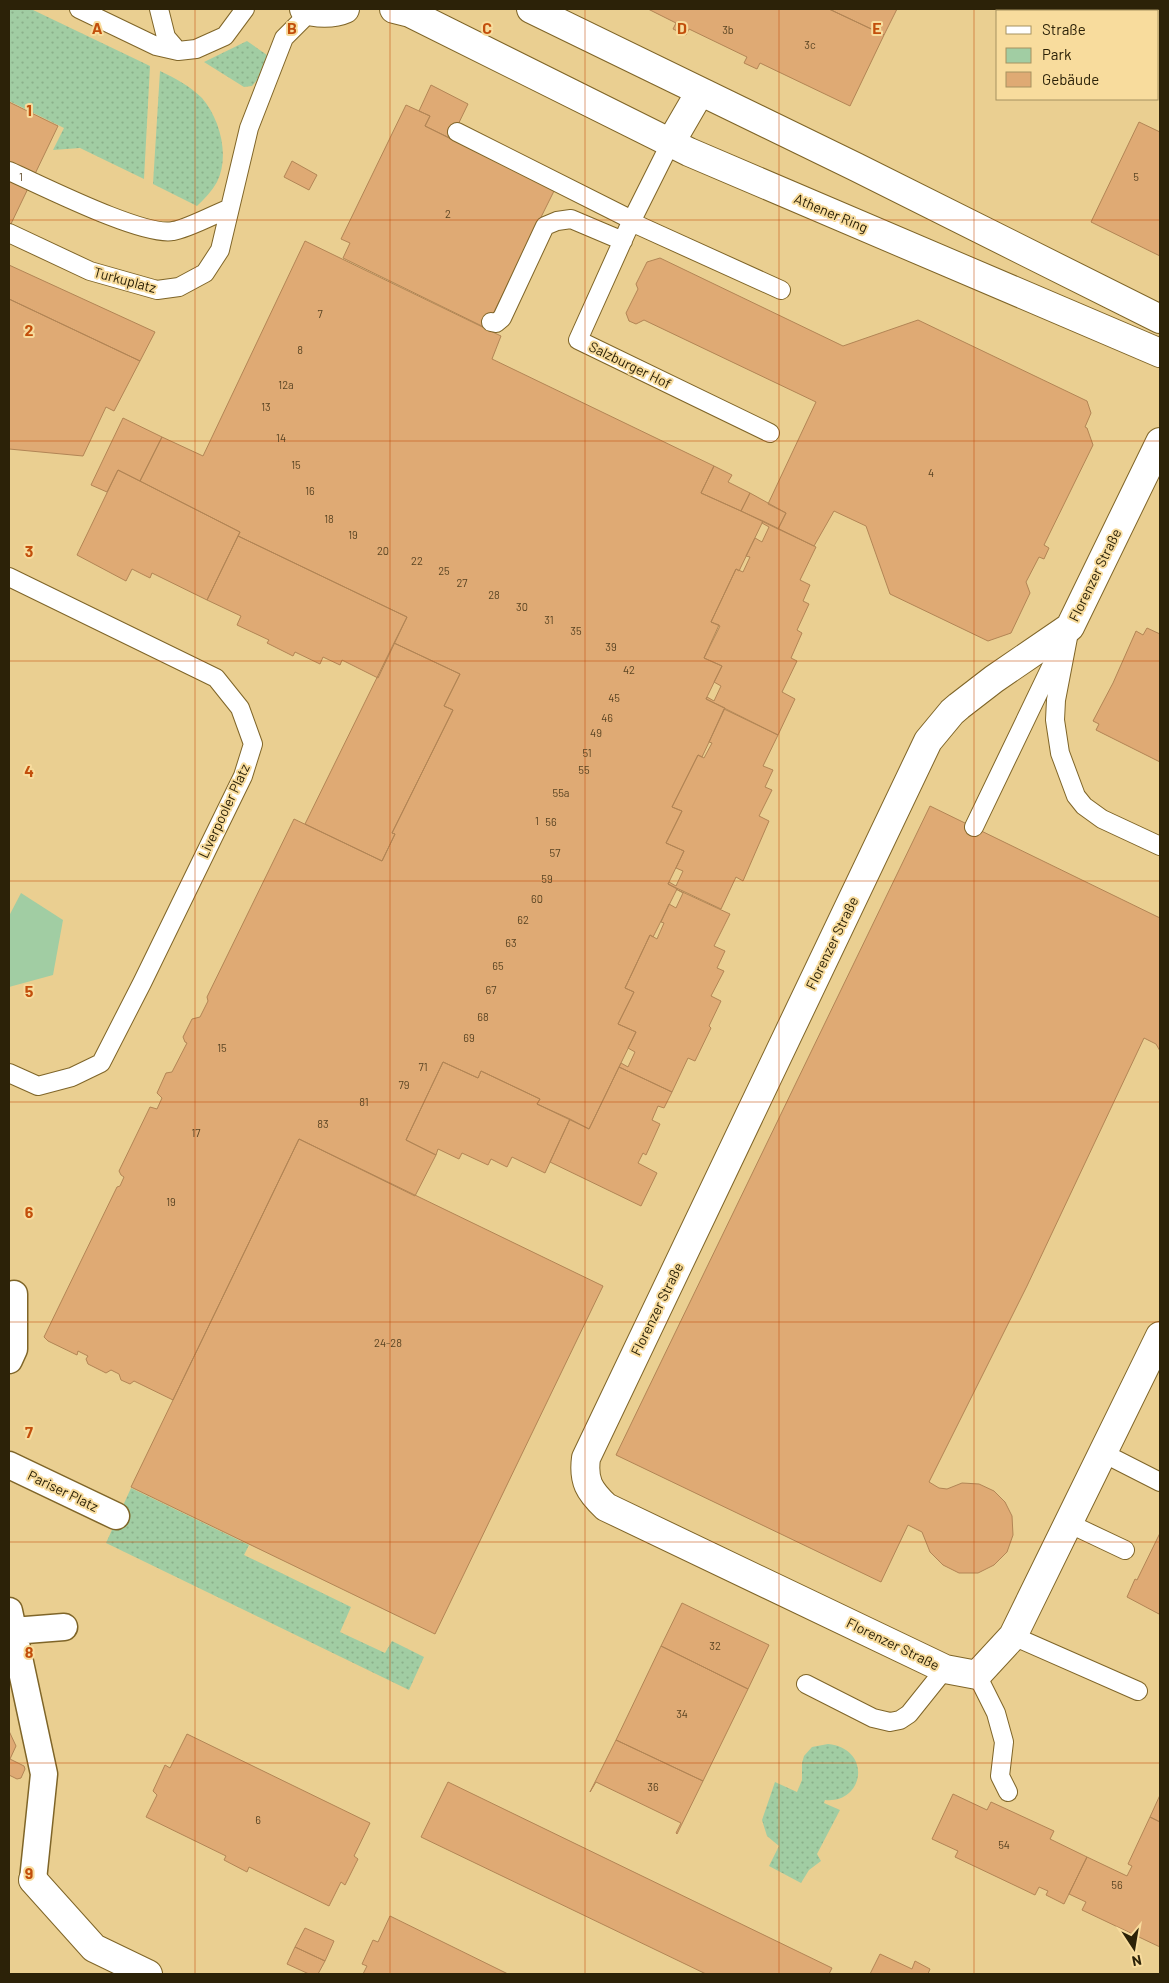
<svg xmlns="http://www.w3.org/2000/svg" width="1169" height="1983" font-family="Barlow,sans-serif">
<defs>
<pattern id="green-dots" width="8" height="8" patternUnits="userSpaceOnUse" patternTransform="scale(1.25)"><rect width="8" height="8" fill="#a1cda3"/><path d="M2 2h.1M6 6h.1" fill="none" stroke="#8bb08b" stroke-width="1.8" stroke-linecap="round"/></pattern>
</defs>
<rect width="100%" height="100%" fill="#eacf91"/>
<path fill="url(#green-dots)" d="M 9,9 L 31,9 L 150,66 L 144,179 L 80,148 L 53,150 L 64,128 L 9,101 Z
M 247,41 L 267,55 L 257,80 L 252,86 L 244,87 L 204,62 Z
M 160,71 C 175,78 190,86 202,98 C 220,119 230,156 217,182 C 212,191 205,198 197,206 L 153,184 Z
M 131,1488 L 249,1545 L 244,1555 L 351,1607 L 340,1632 L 385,1653 L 392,1641 L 424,1657 L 409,1690 L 106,1543 Z
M 828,1744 C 873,1749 864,1804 825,1800 L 824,1803 L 840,1810 L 817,1854 L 821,1861 L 809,1870 L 801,1883 L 769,1866 L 779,1846 L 767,1836 L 762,1820 L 775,1782 L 797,1792 L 802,1780 L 802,1763 L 804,1756 L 812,1747 Z"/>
<path fill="#a1cda3" d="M 21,893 L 63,920 L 53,975 L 9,987 L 9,916 Z"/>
<path fill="#dfaa74" stroke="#b28555" d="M 648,9 L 829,9 L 884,35 L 850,106 L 760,63 L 757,69 L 744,63 L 747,57 L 689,29 L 686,35 L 673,29 L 676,23 Z
M 829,9 L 897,9 L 884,35 Z
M 431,85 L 468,104 L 451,139 L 425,126 L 430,116 L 419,111 Z
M 9,102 L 58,126 L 9,228 Z
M 406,105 L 430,116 L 425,126 L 555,189 L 486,328 L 343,258 L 350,243 L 341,239 Z
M 1139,122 L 1160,132 L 1160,256 L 1091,222 Z
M 292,161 L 317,175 L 309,190 L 284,177 Z
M 305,241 L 501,336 L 492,359 L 714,466 L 701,493 L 763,521 L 739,571 L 736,569 L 711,622 L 719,625 L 704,658 L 722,666 L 706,699 L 725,708 L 702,757 L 698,755 L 672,807 L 682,811 L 666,843 L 684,851 L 668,884 L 677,889 L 653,937 L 650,935 L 625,988 L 634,992 L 618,1024 L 636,1032 L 589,1129 L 537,1104 L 540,1099 L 481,1071 L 478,1078 L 443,1062 L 406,1140 L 436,1155 L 415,1196 L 299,1139 L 173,1400 L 134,1381 L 130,1384 L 121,1380 L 119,1374 L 111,1370 L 106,1373 L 88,1364 L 86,1359 L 88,1356 L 78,1351 L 77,1355 L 48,1341 L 44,1337 L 117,1187 L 120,1186 L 124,1177 L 121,1175 L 119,1171 L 150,1107 L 157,1109 L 162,1098 L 157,1093 L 166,1073 L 172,1072 L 187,1043 L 185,1042 L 183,1037 L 192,1019 L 200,1017 L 208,1001 L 207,997 L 294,819 L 382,861 L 395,834 L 392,833 L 453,710 L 444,706 L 460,674 L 394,643 L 407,617 L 238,536 L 240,532 L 140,481 L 162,437 L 203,456 Z
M 660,258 L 843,346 L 918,320 L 1087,401 L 1091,413 L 1085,427 L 1087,428 L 1093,445 L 1044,545 L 1049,548 L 1044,559 L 1039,557 L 1026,582 L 1030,593 L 1011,633 L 988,641 L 890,594 L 866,526 L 834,511 L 814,546 L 778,529 L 786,513 L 768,504 L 816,402 L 644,320 L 636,324 L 629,321 L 626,313 L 638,289 L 636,284 L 647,262 Z
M 9,265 L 155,332 L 140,361 L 9,299 Z
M 9,299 L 140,361 L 114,411 L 106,407 L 83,456 L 9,449 Z
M 123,418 L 162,437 L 140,481 L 118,470 L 107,492 L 91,485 Z
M 714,466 L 732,475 L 728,482 L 750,493 L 741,511 L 701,493 Z
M 118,470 L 240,532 L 207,600 L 152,573 L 150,578 L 132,569 L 126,581 L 77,555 Z
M 750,493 L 786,513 L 778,529 L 741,511 Z
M 763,521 L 816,547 L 800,580 L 810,585 L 803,601 L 809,604 L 797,630 L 802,633 L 791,658 L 797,661 L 782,692 L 795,699 L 778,735 L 706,699 L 707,697 L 714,701 L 721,686 L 714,682 L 722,666 L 704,658 L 720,626 L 711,622 L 736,569 L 743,572 L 750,557 L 746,556 L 755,538 L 762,542 L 769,527 L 762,523 Z
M 238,536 L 407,617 L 378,678 L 342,660 L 340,665 L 323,657 L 320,664 L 295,652 L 293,656 L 267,643 L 269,640 L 237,625 L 241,616 L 207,600 Z
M 1147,628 L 1160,634 L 1160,762 L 1096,730 L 1099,724 L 1093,721 L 1113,683 L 1136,631 L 1143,635 Z
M 394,643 L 460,674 L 444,706 L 453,710 L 392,833 L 395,834 L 382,861 L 305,824 Z
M 724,709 L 778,735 L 763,766 L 773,770 L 765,787 L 772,790 L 759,816 L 769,821 L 743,881 L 736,877 L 721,909 L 668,884 L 669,882 L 676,886 L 683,871 L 676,868 L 684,851 L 666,843 L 682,811 L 672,807 L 698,755 L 704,758 L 712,743 L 709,742 Z
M 930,806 L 1160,918 L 1160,1051 L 1156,1044 L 1144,1038 L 1027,1286 L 929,1482 L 939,1488 L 947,1489 L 962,1483 L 979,1484 L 994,1491 L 1005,1502 L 1012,1516 L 1013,1535 L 1007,1552 L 994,1565 L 978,1573 L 959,1573 L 943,1565 L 930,1552 L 922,1532 L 908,1525 L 881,1582 L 616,1455 Z
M 676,889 L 730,914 L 714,946 L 725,951 L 717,968 L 724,971 L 711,996 L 721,1001 L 709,1026 L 711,1028 L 695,1061 L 688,1058 L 672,1092 L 619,1067 L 621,1063 L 628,1067 L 635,1052 L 628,1048 L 636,1032 L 618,1024 L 634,992 L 625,988 L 650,935 L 657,939 L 664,923 L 661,922 L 669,904 L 676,908 L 683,893 Z
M 443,1062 L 478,1078 L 481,1071 L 540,1099 L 537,1104 L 570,1119 L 545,1173 L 512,1157 L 507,1167 L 491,1159 L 488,1165 L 462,1153 L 459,1159 L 438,1149 L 436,1155 L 406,1140 Z
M 619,1067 L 672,1092 L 664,1108 L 658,1106 L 652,1120 L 660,1124 L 646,1155 L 643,1153 L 638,1163 L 657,1173 L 641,1206 L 550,1162 L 570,1119 L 589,1129 Z
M 299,1139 L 603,1286 L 435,1634 L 131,1487 Z
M 1160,1533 L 1160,1611 L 1159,1614 L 1127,1597 L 1135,1579 L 1137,1580 Z
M 682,1603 L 769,1645 L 748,1689 L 661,1646 Z
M 661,1646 L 748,1689 L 703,1781 L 616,1740 Z
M 9,1731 L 16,1746 L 10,1759 L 24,1766 L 25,1769 L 21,1778 L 17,1779 L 9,1775 Z
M 187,1734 L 370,1823 L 354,1856 L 358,1859 L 345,1885 L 341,1882 L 329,1906 L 249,1867 L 247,1872 L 224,1860 L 226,1856 L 146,1817 L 157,1795 L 153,1791 L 165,1765 L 170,1768 Z
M 616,1740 L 703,1781 L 677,1834 L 676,1833 L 681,1823 L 596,1782 L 590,1792 Z
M 448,1782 L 832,1968 L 829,1974 L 706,1974 L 421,1837 Z
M 953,1794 L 987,1810 L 991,1802 L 1054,1831 L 1050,1839 L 1087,1857 L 1064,1904 L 1046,1895 L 1048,1891 L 1039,1887 L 1035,1895 L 955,1857 L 958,1851 L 932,1839 Z
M 1160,1795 L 1160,1822 L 1150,1817 Z
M 1150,1817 L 1160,1822 L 1160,1947 L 1082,1910 L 1086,1902 L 1069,1894 L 1087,1857 L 1127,1876 L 1132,1866 L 1128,1864 Z
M 390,1916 L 508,1974 L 363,1974 L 367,1966 L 362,1964 L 373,1940 L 378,1942 Z
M 305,1928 L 334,1941 L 325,1961 L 295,1947 Z
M 295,1947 L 325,1961 L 318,1974 L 309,1974 L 287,1964 Z
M 880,1954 L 912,1969 L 915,1961 L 930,1969 L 928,1974 L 870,1974 Z"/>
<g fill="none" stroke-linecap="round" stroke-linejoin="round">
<g stroke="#7f6528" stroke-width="20">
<path id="service" d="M 79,9 L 156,46 L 178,51 L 196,49 L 225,36 L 245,9
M 159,9 L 166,37 L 178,51
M 457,132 L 632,220
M 671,142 L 632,220 L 578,340 L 770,433
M 9,171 C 41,185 143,237 173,231 C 187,229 215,214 230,208
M 631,222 L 781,290
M 9,233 L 90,271 L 157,290 L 179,287 L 205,273 L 220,250 L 249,128 L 284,38 L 310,12
M 491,322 L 496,323 L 502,318 L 545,226 L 557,221 L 571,219 L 623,241
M 9,577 L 216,678 L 240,708 L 253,744 L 243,776 L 142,983 L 101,1063 L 72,1077 L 38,1086 L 9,1073
M 1070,627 L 1056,700 L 1055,720 L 1060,753 L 1076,796 L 1084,806 L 1102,819 L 1160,846
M 974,827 L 1061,646
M 1103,1453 L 1160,1482
M 1068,1523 L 1125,1550
M 1013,1636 L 1138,1691
M 977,1675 L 996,1713 L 1004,1742 L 1000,1776 L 1008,1792
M 806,1684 L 873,1718 L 890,1722 L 900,1720 L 909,1714 L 945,1669"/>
</g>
<g stroke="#7f6528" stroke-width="29">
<path id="pedestrian" d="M 9,1360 L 14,1349 L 14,1294
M 9,1465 L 116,1516
M 9,1611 L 44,1774 L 33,1880
M 13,1631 L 64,1627"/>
</g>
<g stroke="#7f6528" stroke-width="30">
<path id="minor" d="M 1160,442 L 1070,627 L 994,679 L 959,706 L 952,712 L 928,741 L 586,1458 C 583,1481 589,1491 606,1507 L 945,1669 L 977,1675 L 1013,1636 L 1160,1336
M 33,1880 L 94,1948 L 148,1974"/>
</g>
<g stroke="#7f6528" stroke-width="30">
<path id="tertiary" d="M 304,9 C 315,14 334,14 345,9
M 394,9 L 410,13 L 689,152 L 1160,353
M 531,9 L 856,167 L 1160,319
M 671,142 L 700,92"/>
</g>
<use href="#service" stroke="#fff" stroke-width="18"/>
<use href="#pedestrian" stroke="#fff" stroke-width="26"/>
<use href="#minor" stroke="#fff" stroke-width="28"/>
<use href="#tertiary" stroke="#fff" stroke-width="28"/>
</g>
<path fill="none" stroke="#c24e0b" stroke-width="1" stroke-opacity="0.55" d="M 195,9 L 195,1974M 390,9 L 390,1974M 585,9 L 585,1974M 779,9 L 779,1974M 974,9 L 974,1974M 9,220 L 1160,220M 9,441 L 1160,441M 9,661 L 1160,661M 9,881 L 1160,881M 9,1102 L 1160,1102M 9,1322 L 1160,1322M 9,1542 L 1160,1542M 9,1763 L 1160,1763"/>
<g text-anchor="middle" stroke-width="4" stroke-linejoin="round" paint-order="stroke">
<g font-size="11" fill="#594423">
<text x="728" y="34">3b</text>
<text x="810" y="49">3c</text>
<text x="21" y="181">1</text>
<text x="1136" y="181">5</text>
<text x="448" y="218">2</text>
<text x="320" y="318">7</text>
<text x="300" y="354">8</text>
<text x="286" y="389">12a</text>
<text x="266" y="411">13</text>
<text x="281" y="442">14</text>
<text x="296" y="469">15</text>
<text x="931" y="477">4</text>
<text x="310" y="495">16</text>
<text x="329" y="523">18</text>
<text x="353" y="539">19</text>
<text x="383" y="555">20</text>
<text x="417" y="565">22</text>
<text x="444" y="575">25</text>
<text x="462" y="587">27</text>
<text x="494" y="599">28</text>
<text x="522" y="611">30</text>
<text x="549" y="624">31</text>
<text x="576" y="635">35</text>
<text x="611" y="651">39</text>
<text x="629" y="674">42</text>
<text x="614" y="702">45</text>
<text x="607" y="722">46</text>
<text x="596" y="737">49</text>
<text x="587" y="757">51</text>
<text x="584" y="774">55</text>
<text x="561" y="797">55a</text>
<text x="537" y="825">1</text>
<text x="551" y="826">56</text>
<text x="555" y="857">57</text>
<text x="547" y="883">59</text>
<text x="537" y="903">60</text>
<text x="523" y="924">62</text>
<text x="511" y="947">63</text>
<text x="498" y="970">65</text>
<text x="491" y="994">67</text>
<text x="483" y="1021">68</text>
<text x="469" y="1042">69</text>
<text x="222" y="1052">15</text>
<text x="423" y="1071">71</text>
<text x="404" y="1089">79</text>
<text x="364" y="1106">81</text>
<text x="323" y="1128">83</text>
<text x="196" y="1137">17</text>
<text x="171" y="1206">19</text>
<text x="388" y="1347">24-28</text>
<text x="715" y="1650">32</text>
<text x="682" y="1718">34</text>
<text x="653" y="1791">36</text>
<text x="258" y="1824">6</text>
<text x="1004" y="1849">54</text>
<text x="1117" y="1889">56</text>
</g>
<g font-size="14" fill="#2c2208" stroke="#f8dc9d">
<text transform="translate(831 213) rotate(23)" y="5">Athener Ring</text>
<text transform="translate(125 280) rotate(15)" y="5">Turkuplatz</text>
<text transform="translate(630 365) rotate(26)" y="5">Salzburger Hof</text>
<text transform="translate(1095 575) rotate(-64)" y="5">Florenzer Straße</text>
<text transform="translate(224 811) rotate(-65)" y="5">Liverpooler Platz</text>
<text transform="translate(832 943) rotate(-64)" y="5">Florenzer Straße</text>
<text transform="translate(657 1309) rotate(-64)" y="5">Florenzer Straße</text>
<text transform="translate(63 1491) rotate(26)" y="5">Pariser Platz</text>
<text transform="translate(893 1644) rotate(26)" y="5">Florenzer Straße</text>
</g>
</g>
<g font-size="16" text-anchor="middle" font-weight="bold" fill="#c24e0b" stroke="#f8dc9d" stroke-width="4" stroke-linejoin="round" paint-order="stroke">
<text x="97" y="34">A</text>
<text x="292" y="34">B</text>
<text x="487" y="34">C</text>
<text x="682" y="34">D</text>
<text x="877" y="34">E</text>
<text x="29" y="116">1</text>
<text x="29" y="336">2</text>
<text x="29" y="557">3</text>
<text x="29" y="777">4</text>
<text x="29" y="997">5</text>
<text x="29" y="1218">6</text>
<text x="29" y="1438">7</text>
<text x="29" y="1658">8</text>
<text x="29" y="1879">9</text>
</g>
<rect width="1169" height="1983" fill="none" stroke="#2c2208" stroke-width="20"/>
<rect x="996" y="10" width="162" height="90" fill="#f8dc9d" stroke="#a69261"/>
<rect x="1006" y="26" width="25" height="8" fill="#ffffff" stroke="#a69261"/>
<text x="1042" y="35" font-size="15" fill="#2c2208">Straße</text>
<rect x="1006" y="48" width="25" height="15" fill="#a1cda3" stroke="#a69261"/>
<text x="1042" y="60" font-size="15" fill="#2c2208">Park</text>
<rect x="1006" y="72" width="25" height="15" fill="#dfaa74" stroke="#a69261"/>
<text x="1042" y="85" font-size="15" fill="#2c2208">Gebäude</text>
<g transform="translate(1134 1948) rotate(168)" stroke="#f8dc9d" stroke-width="4" paint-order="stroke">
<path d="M0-4L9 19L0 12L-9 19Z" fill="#2c2208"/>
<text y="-8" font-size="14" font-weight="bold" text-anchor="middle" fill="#2c2208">N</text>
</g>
</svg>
